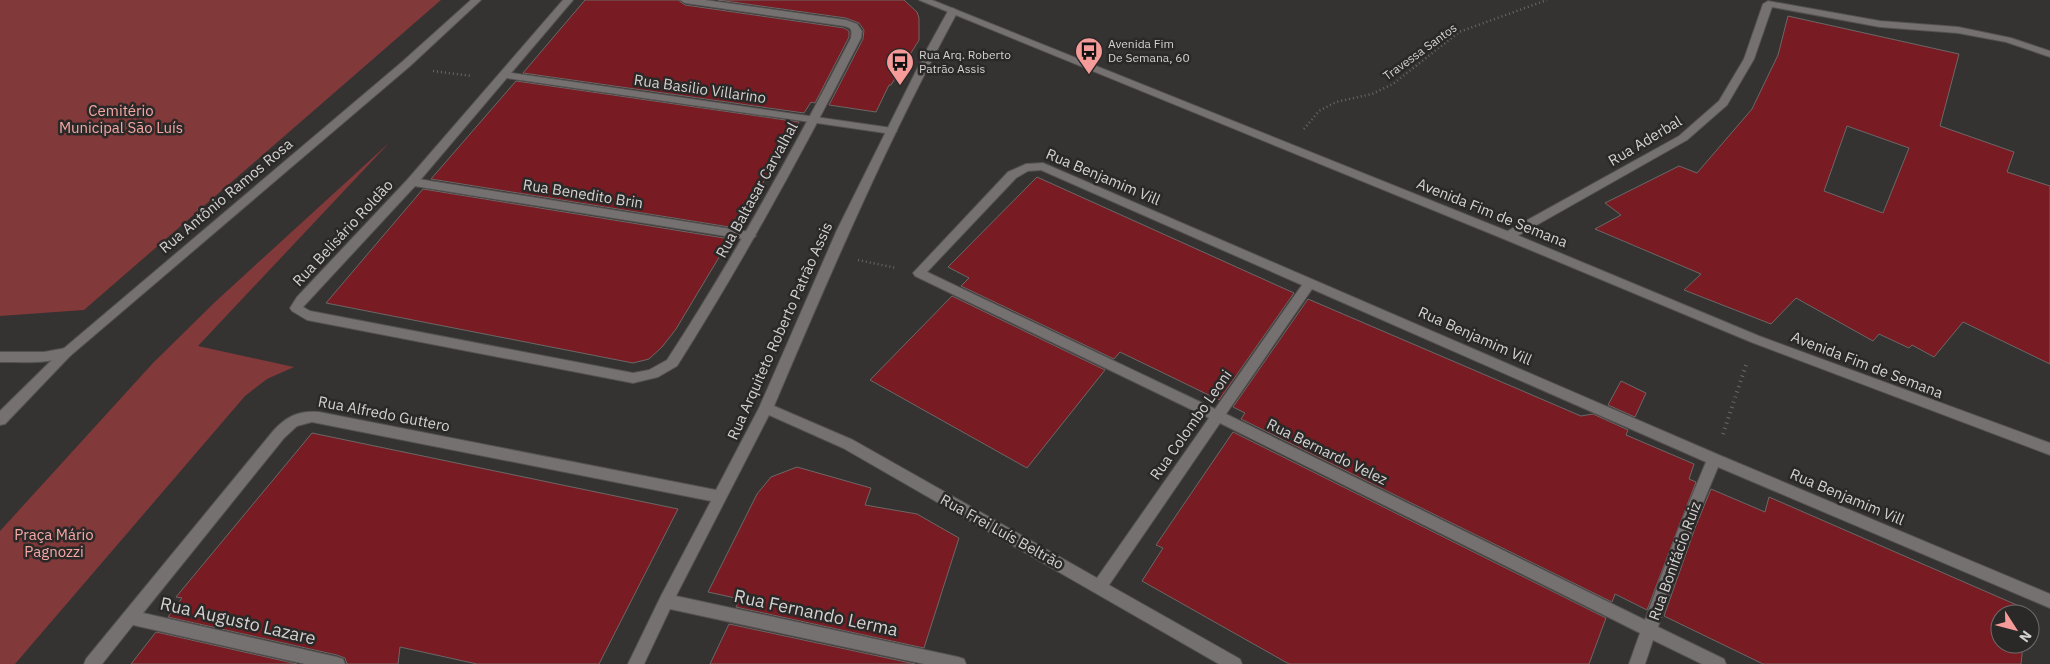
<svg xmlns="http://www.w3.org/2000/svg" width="2050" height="664" font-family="'IBM Plex Sans',sans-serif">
<rect width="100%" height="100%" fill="#353232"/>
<path fill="#81393a" d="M 0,0 L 441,0 L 84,310 L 0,316 Z
M 390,142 L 198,346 L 294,367 L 267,379 L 245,396 L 15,664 L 0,664 L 0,531 L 153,363 L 215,302 Z"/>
<path fill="#781b22" stroke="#6b6867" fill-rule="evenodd" d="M 585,0 L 678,0 L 685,5 L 844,28 L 849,31 L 849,37 L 815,103 L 811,102 L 804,113 L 523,73 Z
M 718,0 L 904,0 L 917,12 L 919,18 L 919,40 L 891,85 L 889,85 L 876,112 L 829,105 L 863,39 L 864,30 L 859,23 L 846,18 Z
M 1788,16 L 1959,54 L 1940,126 L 2014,152 L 2007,172 L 2050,186 L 2050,364 L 1963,322 L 1934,357 L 1912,345 L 1909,348 L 1879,334 L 1873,341 L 1796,298 L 1771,324 L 1684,290 L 1701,274 L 1595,229 L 1621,215 L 1605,203 L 1679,166 L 1697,173 L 1752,109 L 1778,55 ZM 1847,126 L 1909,148 L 1883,213 L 1824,191 Z
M 516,81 L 799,122 L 736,228 L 431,179 Z
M 1037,177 L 1294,293 L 1219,400 L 1120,352 L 1114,359 L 961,286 L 969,278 L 948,267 Z
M 423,189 L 730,239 L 676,329 L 662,347 L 649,359 L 633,363 L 326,303 Z
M 952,296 L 1105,370 L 1027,468 L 870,380 Z
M 1308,299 L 1581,416 L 1593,414 L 1628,430 L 1626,435 L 1694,464 L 1689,479 L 1696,482 L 1647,610 L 1615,594 L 1612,602 L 1241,419 L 1245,413 L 1233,407 Z
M 1621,381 L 1646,393 L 1635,417 L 1608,405 Z
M 1233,432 L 1606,618 L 1589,664 L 1289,664 L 1142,581 L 1163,548 L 1156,545 Z
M 312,433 L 418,455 L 678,509 L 599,664 L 477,664 L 400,647 L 398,664 L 347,664 L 345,658 L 337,655 L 168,617 L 182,598 L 176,597 Z
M 797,467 L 871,488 L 865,505 L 917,514 L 959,538 L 924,648 L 736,607 L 740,599 L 708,592 L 757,494 L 771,477 Z
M 1711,489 L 1765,512 L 1769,497 L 2026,609 L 2025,614 L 2000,614 L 2000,644 L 2023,644 L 2021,664 L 1763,664 L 1664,616 L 1695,528 Z
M 729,624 L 915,664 L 710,664 Z
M 156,632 L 297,664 L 131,664 Z"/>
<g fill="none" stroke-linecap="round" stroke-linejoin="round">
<g stroke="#545150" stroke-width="2">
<path id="service" d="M 504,72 L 892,128 L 897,131 L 892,134 L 500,77 L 499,75 Z
M 412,178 L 750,232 L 756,236 L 750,240 L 408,185 L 406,182 Z"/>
</g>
<g stroke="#545150" stroke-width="2">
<path id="minor" d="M 563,0 L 573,0 L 416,185 L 303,307 L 310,311 L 633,373 L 649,370 L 667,360 C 735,256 794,148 851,38 C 852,30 852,28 844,26 L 685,3 L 680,0 L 705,0 L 846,20 L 857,24 L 862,31 L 861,38 C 804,150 744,260 677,366 L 658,377 L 633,383 L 307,320 L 292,311 L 290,308 L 297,297 L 408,179 Z
M 1768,1 L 1880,21 L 1958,27 L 2011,38 L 2050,51 L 2050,57 L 2006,42 L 1958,33 L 1880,27 L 1772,7 L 1754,59 L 1727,105 L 1687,140 L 1512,239 L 1504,239 L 1502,236 L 1504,233 L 1679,136 L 1719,101 L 1744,59 L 1763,4 Z
M 953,8 L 958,11 C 888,139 831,272 774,406 L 853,440 L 1097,578 L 1209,418 L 915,276 L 913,273 L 1008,172 L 1026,164 L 1043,163 L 1719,455 L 2050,594 L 2050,608 L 1718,467 L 1693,527 L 1658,627 L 1724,659 L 1726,664 L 1702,664 L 1653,640 L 1645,664 L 1629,664 L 1640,633 L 1220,423 L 1109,585 L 1240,659 L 1242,664 L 1219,664 L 843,448 L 769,415 L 676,596 L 958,657 L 964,659 L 966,664 L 924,664 L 670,609 L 644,664 L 628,664 L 661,596 L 711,501 L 312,422 L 297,426 L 284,438 L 143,613 L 337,657 L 343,659 L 345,664 L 305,664 L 133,625 L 102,664 L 84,664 L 86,659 L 274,430 C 287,416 300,410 319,412 L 716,490 L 759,408 L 837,230 L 926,51 L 948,11 ZM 1041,170 L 1302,285 L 1215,409 L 927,272 L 1016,178 L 1028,171 ZM 1312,289 L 1706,462 L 1679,527 L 1645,620 L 1226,414 Z
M 66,348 L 70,350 L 72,353 L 70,356 C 48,364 24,362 0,362 L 0,352 L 44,352 Z"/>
</g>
<g stroke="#545150" stroke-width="2">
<path id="tertiary" d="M 919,0 L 932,0 L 1512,233 L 1759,336 L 2050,443 L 2050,455 L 1751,342 L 1504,239 Z"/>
</g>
<g stroke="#545150" stroke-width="2">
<path id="secondary" d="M 471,0 L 481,0 L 410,66 L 70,356 L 5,424 L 0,425 L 0,411 L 62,350 L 402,62 Z"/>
</g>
<path stroke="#696767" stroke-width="2.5" stroke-dasharray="1 3" stroke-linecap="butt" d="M 433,71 L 472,76
M 1304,129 L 1319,111 L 1336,102 L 1372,94 L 1393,84 L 1459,32 L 1547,0
M 858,260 L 896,268"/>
<path stroke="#696767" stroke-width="4" stroke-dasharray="1 4.5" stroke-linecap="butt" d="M 1723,434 L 1747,362"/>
<use href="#service" fill="#747170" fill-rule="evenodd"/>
<use href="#minor" fill="#747170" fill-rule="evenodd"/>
<use href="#tertiary" fill="#747170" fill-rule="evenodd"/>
<use href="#secondary" fill="#747170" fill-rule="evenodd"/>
</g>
<defs>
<g id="bus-pin" transform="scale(1.4375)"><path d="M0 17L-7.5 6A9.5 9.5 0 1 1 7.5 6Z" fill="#f59b99" stroke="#2b2828"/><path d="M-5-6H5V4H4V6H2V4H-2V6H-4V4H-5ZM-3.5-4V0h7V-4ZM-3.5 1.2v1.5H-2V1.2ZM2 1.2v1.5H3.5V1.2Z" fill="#111"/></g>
</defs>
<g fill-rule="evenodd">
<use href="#bus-pin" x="1089" y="51"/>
<use href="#bus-pin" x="900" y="62"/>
</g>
<g text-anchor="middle" stroke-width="5" stroke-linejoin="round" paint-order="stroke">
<g font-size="12" fill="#d3d1d1" stroke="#2b2828" text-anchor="start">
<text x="1108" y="48">Avenida Fim<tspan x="1108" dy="14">De Semana, 60</tspan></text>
<text x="919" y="59">Rua Arq. Roberto<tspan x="919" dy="14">Patrão Assis</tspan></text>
</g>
<g font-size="12" fill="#d3d1d1" stroke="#2b2828">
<text transform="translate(1420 52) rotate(-36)" y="4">Travessa Santos</text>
</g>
<g font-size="15" fill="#d3d1d1" stroke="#2b2828">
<text transform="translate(700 89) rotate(8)" y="5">Rua Basilio Villarino</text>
<text transform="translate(1645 141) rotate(-31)" y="5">Rua Aderbal</text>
<text transform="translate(1103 177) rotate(23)" y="5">Rua Benjamim Vill</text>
<text transform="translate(757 190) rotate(-61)" y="5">Rua Baltasar Carvalhal</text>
<text transform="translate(583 194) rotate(9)" y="5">Rua Benedito Brin</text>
<text transform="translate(226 196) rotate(-40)" y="5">Rua Antônio Ramos Rosa</text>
<text transform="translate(1492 213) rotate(22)" y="5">Avenida Fim de Semana</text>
<text transform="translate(343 233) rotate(-47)" y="5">Rua Belisário Roldão</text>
<text transform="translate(780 331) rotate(-66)" y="5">Rua Arquiteto Roberto Patrão Assis</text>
<text transform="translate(1475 336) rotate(24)" y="5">Rua Benjamim Vill</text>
<text transform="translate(1867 365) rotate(21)" y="5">Avenida Fim de Semana</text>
<text transform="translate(384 414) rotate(11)" y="5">Rua Alfredo Guttero</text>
<text transform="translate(1191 425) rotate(-55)" y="5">Rua Colombo Leoni</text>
<text transform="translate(1327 452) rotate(26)" y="5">Rua Bernardo Velez</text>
<text transform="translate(1847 497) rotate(23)" y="5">Rua Benjamim Vill</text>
<text transform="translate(1002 532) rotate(29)" y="5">Rua Frei Luís Beltrão</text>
<text transform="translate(1675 561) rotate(-70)" y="5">Rua Bonifácio Ruiz</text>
</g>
<g font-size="15" fill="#f5a7a4" stroke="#2b2828">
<text x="121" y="116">Cemitério<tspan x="121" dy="17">Municipal São Luís</tspan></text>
<text x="54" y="540">Praça Mário<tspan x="54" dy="17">Pagnozzi</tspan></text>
</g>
<g font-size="18" fill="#d3d1d1" stroke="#2b2828">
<text transform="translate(816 613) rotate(12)" y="6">Rua Fernando Lerma</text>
<text transform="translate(238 621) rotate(13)" y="6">Rua Augusto Lazare</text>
</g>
</g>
<g transform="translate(2015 629) rotate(126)"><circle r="24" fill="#2b2828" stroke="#6e6c6c"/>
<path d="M0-4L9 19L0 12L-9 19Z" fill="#f59b99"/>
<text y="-8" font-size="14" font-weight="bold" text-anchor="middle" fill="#d3d1d1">N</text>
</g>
</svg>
